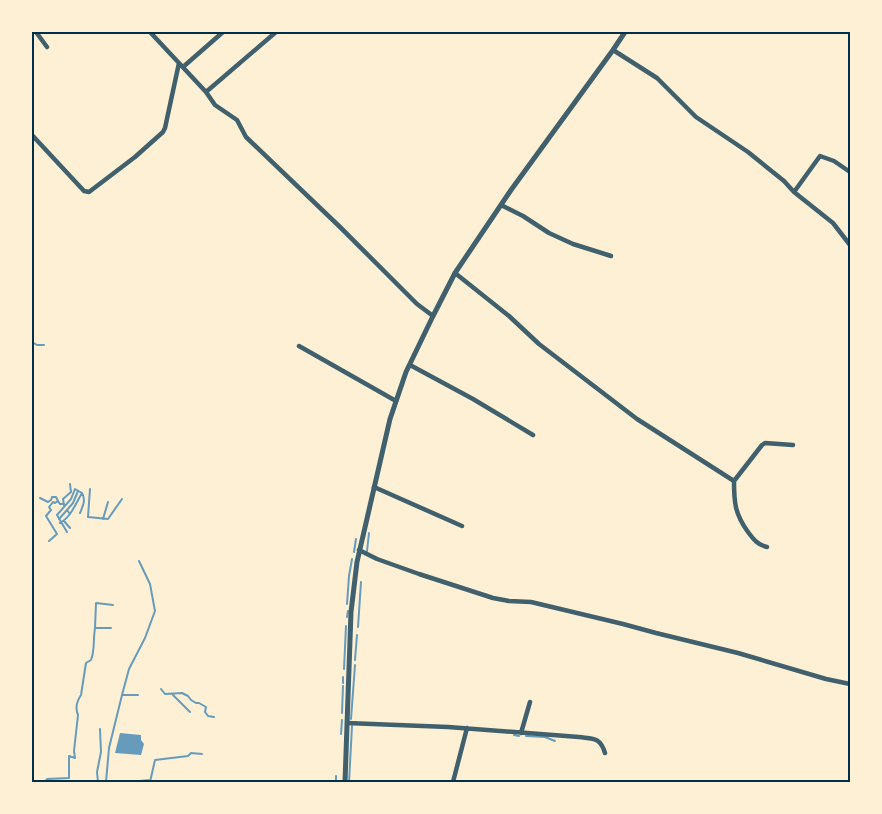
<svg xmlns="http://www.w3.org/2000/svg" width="882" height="814" font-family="Signika,sans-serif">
<rect width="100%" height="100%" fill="#fdf0d5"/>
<path fill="#669bbc" d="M 120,733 L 141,735 L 141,740 L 144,744 L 141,755 L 115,753 Z"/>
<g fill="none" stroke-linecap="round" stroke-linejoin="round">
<path stroke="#669bbc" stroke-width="2" d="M 32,342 L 37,345 L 44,345
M 90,489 L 88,517 L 108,519 L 122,499
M 40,498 L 48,502 L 51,500 L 52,497 L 56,497 L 58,501
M 64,505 L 63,499 L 71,492 L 70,484
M 80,513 C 83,506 86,500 82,493
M 70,514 L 67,510 L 73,503 L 78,491
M 59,519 L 67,510
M 103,519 L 108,502
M 64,521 L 70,528
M 60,523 C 71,517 76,503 82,493 L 75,489 L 71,499 L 57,515 L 67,532
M 49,541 L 57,534 L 46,516 L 51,510 L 49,507 L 53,502 L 55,503 L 58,501 L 60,504 L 64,504
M 367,551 L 369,533
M 354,552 L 356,539
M 347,604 L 349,576 L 352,559
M 347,617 L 348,611
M 358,627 L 361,582
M 95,628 L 96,603 L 113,605
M 355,660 L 357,635
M 344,669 L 346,626
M 343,683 L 343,677
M 161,689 L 165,694 L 182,693 L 188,696 L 191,700 L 196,703 L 199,703 L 206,707 L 205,712 L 208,716 L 214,717
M 122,695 L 129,669 L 145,638 L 155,611 L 150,584 L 139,561
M 173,695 L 190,712
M 342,713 L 343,686
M 351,719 L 355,665
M 341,734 L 342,720
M 514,735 L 519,736
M 526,736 L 545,737 L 555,741
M 45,782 L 47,779 L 69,778 L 69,756 L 75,758 L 74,751 L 78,715 C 75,708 77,701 81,695 L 86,663 L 91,660 C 95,650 93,640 95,628 L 111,628
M 98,782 L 97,772 L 101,752 L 100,729
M 106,782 L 109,748 L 122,695 L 138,695
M 129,782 L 150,780
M 150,782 L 155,760 L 188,756 L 191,753 L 202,754
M 336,782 L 336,776
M 349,782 L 352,726"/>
<path stroke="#3f606c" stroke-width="4.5" d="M 36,32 L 47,47
M 150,32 L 206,92 L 276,32
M 613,50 L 657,78 L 696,117 L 748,152 L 784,181 L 794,192 L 833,223 L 850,245
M 183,67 L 223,32
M 206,92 L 215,105 L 237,120 L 246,137 L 340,227 L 417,304 L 433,316
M 32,135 L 84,191 L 89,192 L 135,157 L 163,132 L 165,128 L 179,63
M 794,192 L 820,156 L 834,161 L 850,172
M 501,205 L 523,216 L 549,233 L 573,244 L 611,256
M 455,273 L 509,316 L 539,344 L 637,419 L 734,481 L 762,445 L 765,443 L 793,445
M 299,346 L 396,401
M 410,365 L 473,399 L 533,435
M 734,481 C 734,503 735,514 748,532 C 754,540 758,545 767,547
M 374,487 L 462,526
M 359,550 L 377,559 L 419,574 L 493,598 L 509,601 L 531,602 L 623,624 L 656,633 L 738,653 L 826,679 L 850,684
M 347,723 L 448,727 L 579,737 C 594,739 600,737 605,753
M 521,733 L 530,702
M 453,782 L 467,728"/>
<path stroke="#3f606c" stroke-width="5" d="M 345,782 L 351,612 L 357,562 L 390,419 L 406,372 L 433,316 L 455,273 L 511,190 L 613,50 L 625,32"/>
</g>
<rect width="882" height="814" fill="none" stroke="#fdf0d5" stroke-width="66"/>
<rect x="33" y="33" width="816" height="748" fill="none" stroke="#003049" stroke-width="2"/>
</svg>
